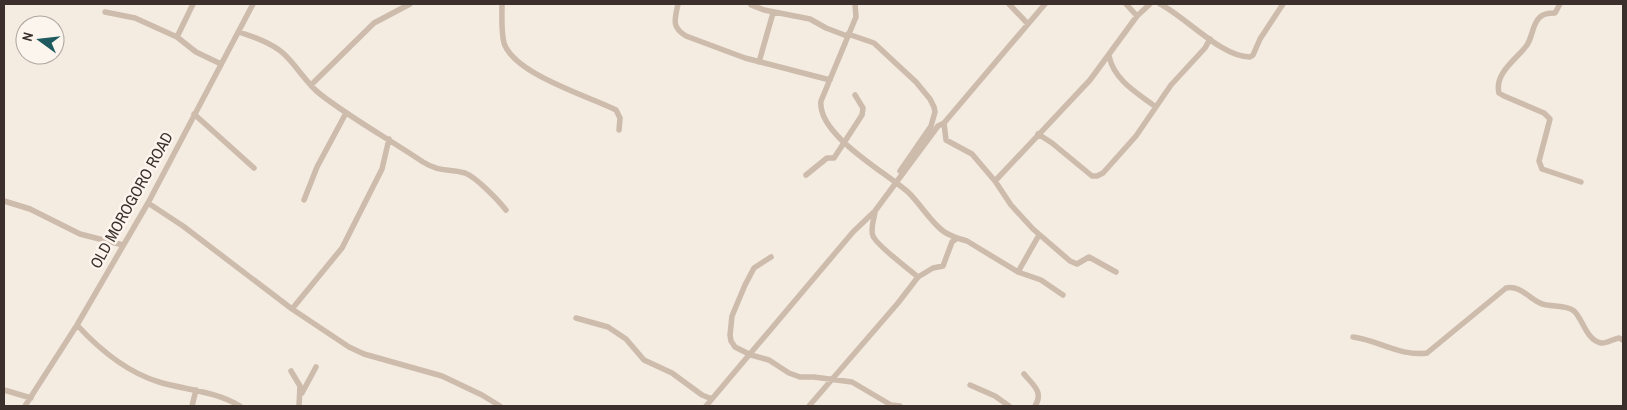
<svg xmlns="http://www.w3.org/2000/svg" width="1627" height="410" font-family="'Archivo Narrow',sans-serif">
<rect width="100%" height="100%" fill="#f4ebe1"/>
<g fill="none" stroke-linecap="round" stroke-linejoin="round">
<path stroke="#cdbbac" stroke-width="5.5" d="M 502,4 C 502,16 501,31 504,43 C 514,74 588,96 616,110 L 620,118 L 619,130
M 678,4 C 675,19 671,27 686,36 L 745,58 L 830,80
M 855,4 L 856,17 L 821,101 C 817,135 887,173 909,193 C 921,205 930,221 943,231 C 947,234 952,236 957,238
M 1009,4 L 1028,24
M 1126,4 L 1137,16
M 1160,4 C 1186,17 1221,57 1250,57 L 1253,55 L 1260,39 L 1283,4
M 1560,4 L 1555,13 C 1550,13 1544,13 1540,17 C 1532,24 1533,36 1527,45 C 1517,59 1494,73 1499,93 L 1504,96 L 1544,113 L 1550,119 L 1539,161 L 1542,169 L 1581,182
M 751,5 L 764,10 L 810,19 L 826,28 L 847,36
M 105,12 L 135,18 L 177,37 L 196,52 L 221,64
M 239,32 C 254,37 272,43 284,54 C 297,66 306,83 320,94 C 352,119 389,139 423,162 C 441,173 447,168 465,173 C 476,177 498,200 506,210
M 848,34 L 874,43 L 916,82 L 930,99 L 934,107 L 935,112 L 931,126 L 900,171
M 177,37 L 193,4
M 1109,56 C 1114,80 1137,93 1156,107
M 759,62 L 773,13
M 311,85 L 374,23 L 410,4
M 194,114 L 254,168
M 944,123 L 946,140 L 972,154 L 995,181 L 1011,205 L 1033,229 L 1070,261 L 1077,264 L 1089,257 L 1116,272
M 1038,134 L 1052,143 L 1092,176 L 1097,176 L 1103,173 L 1136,136 L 1171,85 L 1205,48 L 1210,39
M 806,175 L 827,158 L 834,158 L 836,155 L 862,115 L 863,108 L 855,95
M 995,181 L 1090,80 L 1137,16 L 1150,4
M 304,200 L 317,167 L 346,113
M 4,201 L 30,209 L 80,234 L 123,245
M 148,203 L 183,226 L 292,309 L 349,347 L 364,354 L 442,376 L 482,395 L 500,406
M 875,212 C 874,219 870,229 873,236 C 876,245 909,269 918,277
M 771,257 L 754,268 L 745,285 L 732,316 L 730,335 L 731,341 L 735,347 L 751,355 L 769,360 L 789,373 L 800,377 L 814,377 L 852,382 L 891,405 L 900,406
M 1018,272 L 1039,235
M 292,309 L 342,248 L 382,169 L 389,139
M 576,318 L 608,327 L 626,339 L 644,360 L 672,373 L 702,395 L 712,399
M 77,325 C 99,349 126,372 159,382 C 186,390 215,391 240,406
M 1353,337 C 1378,340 1401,357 1427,353 L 1506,288 C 1520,285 1529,298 1540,303 C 1550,308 1565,304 1574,311 C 1583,319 1586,340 1601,343 C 1606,344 1613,339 1619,338 L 1623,340
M 291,371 L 300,386 L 299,406
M 1024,374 C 1033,385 1044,392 1035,406
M 970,385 L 995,396 L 1009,406
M 4,390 L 31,398
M 302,393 L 316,367
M 25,406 L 77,325 L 148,203 L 253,4
M 192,406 L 196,390
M 706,406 L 853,232 L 875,211 L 938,126 L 944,123 L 1045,4
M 809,406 L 898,303 L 918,277 L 933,268 L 943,266 L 952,242 L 957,238 L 967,241 L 1018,272 L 1041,280 L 1063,295"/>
</g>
<g text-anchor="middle" stroke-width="5" stroke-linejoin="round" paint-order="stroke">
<g font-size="16" fill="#3b302b" stroke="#fbf5ee">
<text transform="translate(131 200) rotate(-61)" y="6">OLD MOROGORO ROAD</text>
</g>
</g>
<rect width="1627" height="410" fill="none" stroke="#3b302b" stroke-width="10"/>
<g transform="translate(40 40) rotate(285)"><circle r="24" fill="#fbf5ee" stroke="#aea6a0"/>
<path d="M0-4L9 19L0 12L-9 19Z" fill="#1f5a5e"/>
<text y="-8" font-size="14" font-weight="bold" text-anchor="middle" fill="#3b302b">N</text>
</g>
</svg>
